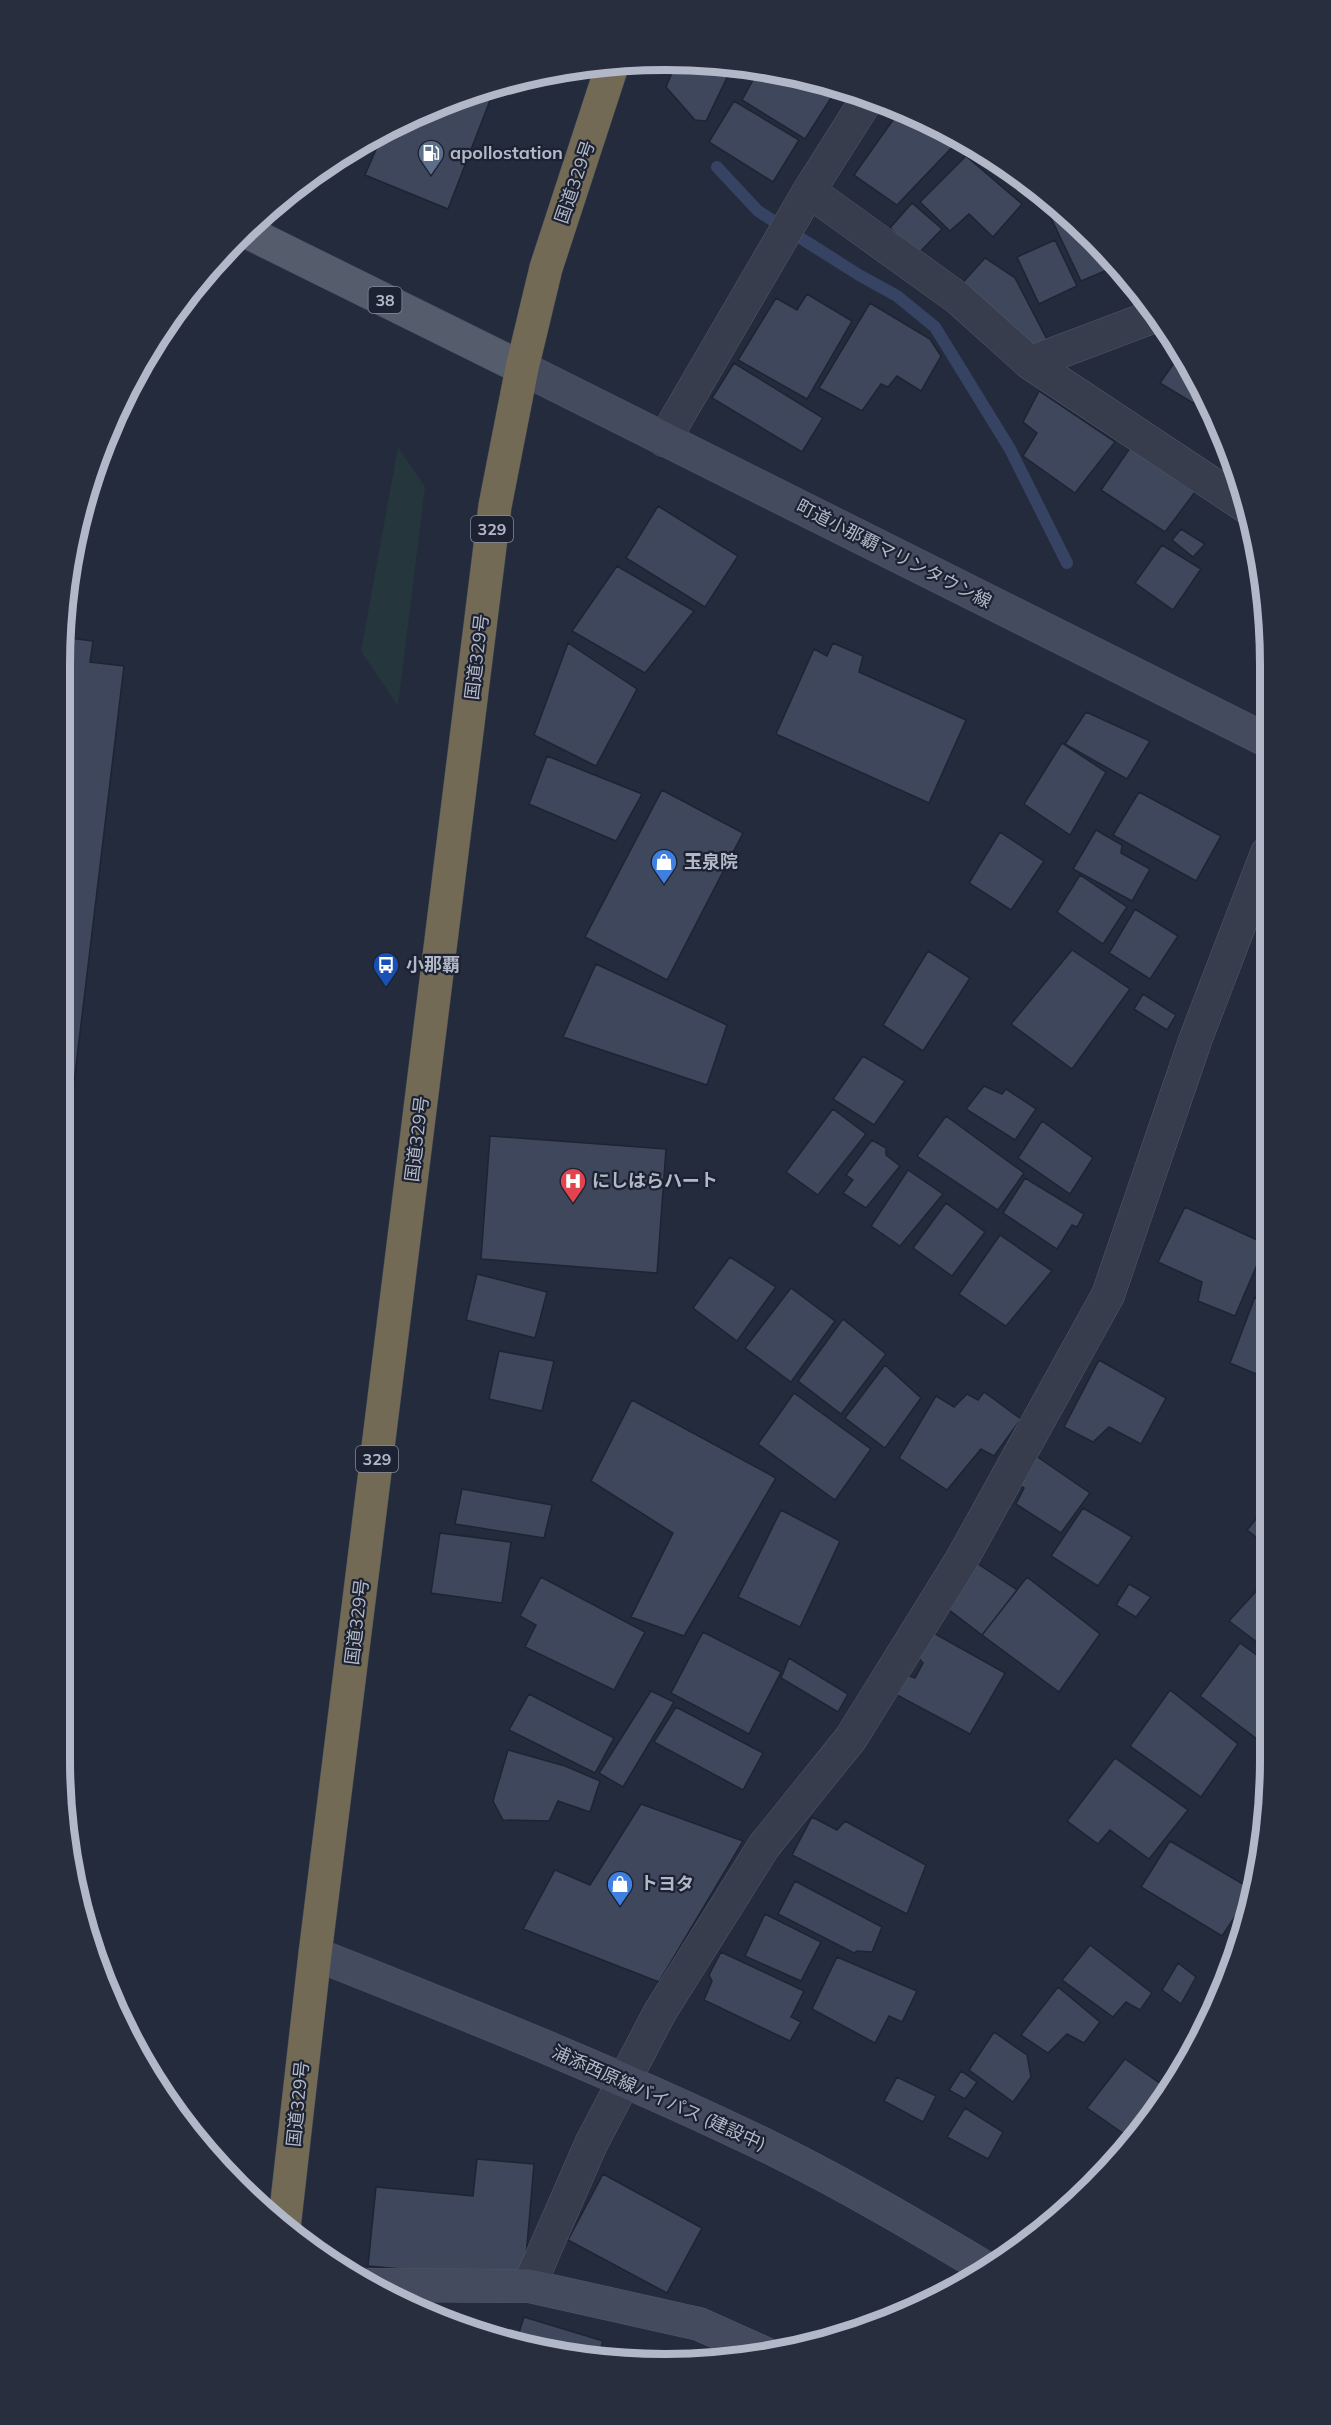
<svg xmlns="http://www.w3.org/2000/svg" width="1331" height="2425" font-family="Mulish,'Noto Sans JP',sans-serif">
<rect width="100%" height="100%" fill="#232b3c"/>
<path fill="#25373d" d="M 398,447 L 425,487 L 398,706 L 361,651 Z"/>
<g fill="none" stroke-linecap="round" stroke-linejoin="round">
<path stroke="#364363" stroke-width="12" d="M 717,167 L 758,211 L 859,275 L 897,296 L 935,327 L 1010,449 L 1067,563"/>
</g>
<path fill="#3f475c" stroke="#1e2433" stroke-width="1.5" d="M 676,63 L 733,65 L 706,121 L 695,120 L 666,87 Z
M 759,69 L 838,87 L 805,139 L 742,100 Z
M 496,85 L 448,209 L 365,175 L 384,131 L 397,123 Z
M 734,101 L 799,140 L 773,182 L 709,142 Z
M 900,110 L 951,133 L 959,140 L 897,205 L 854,175 Z
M 966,156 L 1022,204 L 993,237 L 969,214 L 950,231 L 920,202 Z
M 912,203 L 942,229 L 917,255 L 890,228 Z
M 1062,213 L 1093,237 L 1117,266 L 1081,281 L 1051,218 Z
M 1055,240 L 1077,286 L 1039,304 L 1017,257 Z
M 985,258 L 1015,278 L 1051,347 L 1030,358 L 956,290 Z
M 807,294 L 852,321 L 807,399 L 738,360 L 776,298 L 797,310 Z
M 870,303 L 930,339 L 941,356 L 921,391 L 897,376 L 888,387 L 881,384 L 862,411 L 819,388 Z
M 1181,353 L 1201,395 L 1193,403 L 1160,383 Z
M 734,363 L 823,418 L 802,452 L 712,398 Z
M 1039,391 L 1115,442 L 1075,493 L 1023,456 L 1037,433 L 1023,422 Z
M 1130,448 L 1195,492 L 1165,532 L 1101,490 Z
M 658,506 L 738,556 L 705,607 L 626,558 Z
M 1181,529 L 1205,544 L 1193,557 L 1172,540 Z
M 1162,545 L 1201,569 L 1173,610 L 1135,583 Z
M 617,566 L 694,611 L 645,673 L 572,631 Z
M 1261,616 L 1266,616 L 1266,665 Z
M 61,637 L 93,641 L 90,662 L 124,666 L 61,1191 Z
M 568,643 L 637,689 L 596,766 L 534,735 Z
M 833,643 L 863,656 L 859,672 L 966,720 L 929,803 L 776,734 L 814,649 L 827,656 Z
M 1086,712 L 1150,741 L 1127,779 L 1065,744 Z
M 1062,743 L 1106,772 L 1070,835 L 1024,804 Z
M 547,756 L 642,794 L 616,841 L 529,804 Z
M 662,790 L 743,833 L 667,980 L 585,937 Z
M 1139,792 L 1221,836 L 1196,881 L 1113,835 Z
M 1096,830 L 1122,845 L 1121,853 L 1150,869 L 1132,901 L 1073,869 Z
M 1000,832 L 1044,861 L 1011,910 L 969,883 Z
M 1080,875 L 1127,907 L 1103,944 L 1057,912 Z
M 1135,909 L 1178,936 L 1150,979 L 1109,953 Z
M 1072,950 L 1130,989 L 1072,1069 L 1011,1024 Z
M 928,951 L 970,978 L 923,1051 L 883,1025 Z
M 596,964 L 727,1025 L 707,1085 L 563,1037 Z
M 1143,994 L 1176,1015 L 1167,1030 L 1134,1009 Z
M 863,1056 L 905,1081 L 874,1125 L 833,1099 Z
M 1267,1072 L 1267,1094 L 1260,1091 Z
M 984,1086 L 1002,1094 L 1006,1089 L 1036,1109 L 1015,1140 L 966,1109 Z
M 833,1109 L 866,1134 L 818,1195 L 786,1172 Z
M 946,1116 L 1024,1173 L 998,1210 L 917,1156 Z
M 1042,1121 L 1093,1158 L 1070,1194 L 1018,1158 Z
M 490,1136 L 666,1149 L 657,1273 L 481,1259 Z
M 872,1140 L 886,1148 L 886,1155 L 900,1166 L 866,1208 L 843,1193 L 853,1180 L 846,1175 Z
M 908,1170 L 943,1194 L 900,1246 L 871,1226 Z
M 1025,1178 L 1084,1214 L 1077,1227 L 1072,1225 L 1057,1249 L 1003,1213 Z
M 946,1203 L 985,1232 L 952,1276 L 913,1248 Z
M 1185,1207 L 1266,1244 L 1235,1316 L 1198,1301 L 1202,1282 L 1158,1262 Z
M 1000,1235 L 1052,1271 L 1006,1326 L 959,1294 Z
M 730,1257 L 776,1287 L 737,1341 L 693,1308 Z
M 477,1274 L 547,1292 L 535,1338 L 466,1320 Z
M 791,1288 L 835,1321 L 791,1382 L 745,1348 Z
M 1255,1297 L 1268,1302 L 1268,1379 L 1230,1363 Z
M 843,1319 L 886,1354 L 841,1414 L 798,1381 Z
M 499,1351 L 554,1361 L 542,1411 L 489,1399 Z
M 1099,1360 L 1166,1398 L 1141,1444 L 1109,1427 L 1093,1442 L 1064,1427 Z
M 885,1365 L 921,1398 L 885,1448 L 845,1418 Z
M 984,1392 L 1021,1419 L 994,1456 L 981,1449 L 947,1490 L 899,1458 L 936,1396 L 954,1407 L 967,1394 L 978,1400 Z
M 794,1393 L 871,1449 L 835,1500 L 758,1444 Z
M 632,1400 L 776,1478 L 684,1636 L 631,1617 L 673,1533 L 591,1481 Z
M 1036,1456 L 1090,1493 L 1061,1533 L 1016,1504 L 1024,1488 L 1016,1482 Z
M 462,1489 L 552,1505 L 544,1538 L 455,1524 Z
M 1269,1503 L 1269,1547 L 1247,1530 Z
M 1083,1508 L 1132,1537 L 1098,1586 L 1051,1556 Z
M 781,1510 L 840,1541 L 800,1627 L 738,1597 Z
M 440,1533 L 511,1542 L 502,1603 L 431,1593 Z
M 975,1562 L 1017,1590 L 982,1635 L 944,1606 Z
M 541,1577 L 645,1632 L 614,1690 L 525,1647 L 536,1625 L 520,1616 Z
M 1027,1577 L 1100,1634 L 1059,1692 L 982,1635 Z
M 1269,1577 L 1269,1634 L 1258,1643 L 1229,1621 Z
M 1129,1584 L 1151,1597 L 1136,1617 L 1116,1605 Z
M 930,1631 L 1005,1673 L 970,1734 L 895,1694 L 905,1674 L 915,1678 L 923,1663 L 917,1656 Z
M 703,1632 L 781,1672 L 749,1734 L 671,1693 Z
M 1240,1643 L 1269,1664 L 1269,1748 L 1200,1696 Z
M 789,1658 L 848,1694 L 838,1712 L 781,1678 Z
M 1170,1690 L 1238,1744 L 1201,1797 L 1130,1746 Z
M 651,1691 L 674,1702 L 623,1787 L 599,1773 Z
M 529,1694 L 614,1738 L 595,1773 L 509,1730 Z
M 676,1707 L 763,1753 L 743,1790 L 654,1742 Z
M 508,1750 L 565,1766 L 600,1781 L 590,1812 L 558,1801 L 549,1821 L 503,1820 L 493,1801 Z
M 1115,1758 L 1188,1810 L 1149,1859 L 1110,1830 L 1098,1844 L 1067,1821 Z
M 641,1804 L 743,1841 L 659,1982 L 523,1929 L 555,1870 L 590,1885 Z
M 812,1817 L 837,1830 L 845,1821 L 926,1865 L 907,1914 L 792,1855 Z
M 1170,1841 L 1253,1890 L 1222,1936 L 1141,1887 Z
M 795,1881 L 882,1927 L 872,1952 L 857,1951 L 854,1953 L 778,1914 Z
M 765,1914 L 821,1942 L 801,1981 L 745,1956 Z
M 1090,1945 L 1152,1993 L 1140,2010 L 1126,2002 L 1113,2017 L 1062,1980 Z
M 1239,1945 L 1225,1979 L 1217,1973 Z
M 721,1952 L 804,1991 L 791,2017 L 801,2022 L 790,2041 L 704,2000 L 712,1981 L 709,1975 Z
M 837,1957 L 917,1991 L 902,2022 L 889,2016 L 875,2043 L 812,2009 Z
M 1178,1963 L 1196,1977 L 1181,2004 L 1162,1990 Z
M 1058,1987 L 1100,2022 L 1084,2043 L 1067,2034 L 1048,2053 L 1021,2035 Z
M 994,2032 L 1027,2055 L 1031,2077 L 1013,2102 L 969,2070 Z
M 1125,2059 L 1171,2091 L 1146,2128 L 1134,2141 L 1087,2108 Z
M 961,2071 L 977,2082 L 965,2099 L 949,2090 Z
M 897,2077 L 936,2096 L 923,2122 L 884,2101 Z
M 965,2108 L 1003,2132 L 988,2159 L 947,2137 Z
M 477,2159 L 534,2164 L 524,2280 L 368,2266 L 376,2187 L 473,2196 Z
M 603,2174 L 702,2228 L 667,2293 L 568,2240 Z
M 524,2317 L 603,2341 L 597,2359 L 515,2345 Z
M 638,2356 L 666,2364 L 635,2364 Z"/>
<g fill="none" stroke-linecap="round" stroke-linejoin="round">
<g stroke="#525867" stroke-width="34">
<path id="street" d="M 809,191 L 959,299 L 1030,363 L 1247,507
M 1030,363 L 1157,315
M 664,440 L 809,191 L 869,96
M 529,2286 L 591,2144 L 660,2012 L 764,1846 L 851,1738 L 962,1559 L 1108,1295 L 1196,1038 L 1267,853"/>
</g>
<g stroke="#525867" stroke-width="34">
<path id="secondary" d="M 522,368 L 1266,740
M 315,1954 C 470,2015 625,2077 775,2150 C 848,2186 919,2228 989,2270
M 371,2285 L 529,2286 L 699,2324 L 766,2354"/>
</g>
<g stroke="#404655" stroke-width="34">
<path id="primary" d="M 247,232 L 522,368"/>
</g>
<g stroke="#424857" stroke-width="34">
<path id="highway" d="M 284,2228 L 315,1954 L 495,506 L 522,368 L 546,268 L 613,63"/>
</g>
<use href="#street" stroke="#373d4c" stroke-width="33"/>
<use href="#secondary" stroke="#454b5f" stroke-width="33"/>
<use href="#primary" stroke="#555c6c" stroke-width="33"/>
<use href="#highway" stroke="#726a54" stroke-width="33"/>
</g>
<defs>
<g id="fuel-pin" transform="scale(1.35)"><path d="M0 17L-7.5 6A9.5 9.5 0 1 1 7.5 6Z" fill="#5c6f8a" stroke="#1c2231"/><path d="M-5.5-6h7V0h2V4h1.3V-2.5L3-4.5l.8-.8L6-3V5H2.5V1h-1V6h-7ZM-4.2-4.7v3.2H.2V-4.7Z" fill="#fff"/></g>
<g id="shop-pin" transform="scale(1.35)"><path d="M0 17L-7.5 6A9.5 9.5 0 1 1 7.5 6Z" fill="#3f7fe0" stroke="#1c2231"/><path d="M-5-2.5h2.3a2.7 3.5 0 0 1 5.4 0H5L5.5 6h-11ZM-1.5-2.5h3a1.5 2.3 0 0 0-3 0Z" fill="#fff"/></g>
<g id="bus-pin" transform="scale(1.35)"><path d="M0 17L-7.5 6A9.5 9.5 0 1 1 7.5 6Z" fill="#1a4fb4" stroke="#1c2231"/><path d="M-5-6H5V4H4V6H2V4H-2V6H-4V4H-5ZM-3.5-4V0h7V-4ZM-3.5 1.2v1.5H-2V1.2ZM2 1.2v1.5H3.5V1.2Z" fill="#fff"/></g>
<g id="hospital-pin" transform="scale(1.35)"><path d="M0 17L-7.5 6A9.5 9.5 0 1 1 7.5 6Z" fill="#e0444e" stroke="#1c2231"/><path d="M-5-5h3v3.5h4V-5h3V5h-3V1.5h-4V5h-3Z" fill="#fff"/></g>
</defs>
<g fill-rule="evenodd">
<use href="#fuel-pin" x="431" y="153"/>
<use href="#shop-pin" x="664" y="862"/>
<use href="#bus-pin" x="386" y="965"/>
<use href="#hospital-pin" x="573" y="1181"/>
<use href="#shop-pin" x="620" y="1884"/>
</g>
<g text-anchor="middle" stroke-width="4.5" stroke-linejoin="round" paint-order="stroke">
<g fill="#1c2231" stroke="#858b9b" stroke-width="1.5">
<rect x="368.5" y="287" width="33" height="26" rx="4.5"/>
<rect x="471" y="516" width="42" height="26" rx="4.5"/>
<rect x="356" y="1446" width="42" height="26" rx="4.5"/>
</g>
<g font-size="16" font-weight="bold" fill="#b2b8c8">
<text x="385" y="306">38</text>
<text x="492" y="535">329</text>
<text x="377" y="1465">329</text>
</g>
<g font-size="18" font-weight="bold" fill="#b2b8c8" stroke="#1c2231" text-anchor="start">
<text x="450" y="159">apollostation</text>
<text x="684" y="868">玉泉院</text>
<text x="406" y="971">小那覇</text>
<text x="592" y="1187">にしはらハート</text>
<text x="640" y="1890">トヨタ</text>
</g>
<g font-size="18" fill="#b2b8c8" stroke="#1c2231">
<text transform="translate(575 182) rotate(-71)" y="6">国道329号</text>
<text transform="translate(894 554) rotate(27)" y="6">町道小那覇マリンタウン線</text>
<text transform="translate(477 657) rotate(-83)" y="6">国道329号</text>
<text transform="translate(417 1139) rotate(-83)" y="6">国道329号</text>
<text transform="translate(357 1622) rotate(-83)" y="6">国道329号</text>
<text transform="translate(659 2098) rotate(24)" y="6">浦添西原線バイパス (建設中)</text>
<text transform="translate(298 2104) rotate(-84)" y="6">国道329号</text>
</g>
</g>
<path d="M0 0H1331V2425H0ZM665 70H665A595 595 0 0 1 1260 665V1759A595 595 0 0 1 665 2354H665A595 595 0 0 1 70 1759V665A595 595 0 0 1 665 70Z" fill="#282e3d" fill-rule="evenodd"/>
<path fill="none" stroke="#b2b8c8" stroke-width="8" d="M665 70H665A595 595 0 0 1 1260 665V1759A595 595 0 0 1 665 2354H665A595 595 0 0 1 70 1759V665A595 595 0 0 1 665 70Z"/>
</svg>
